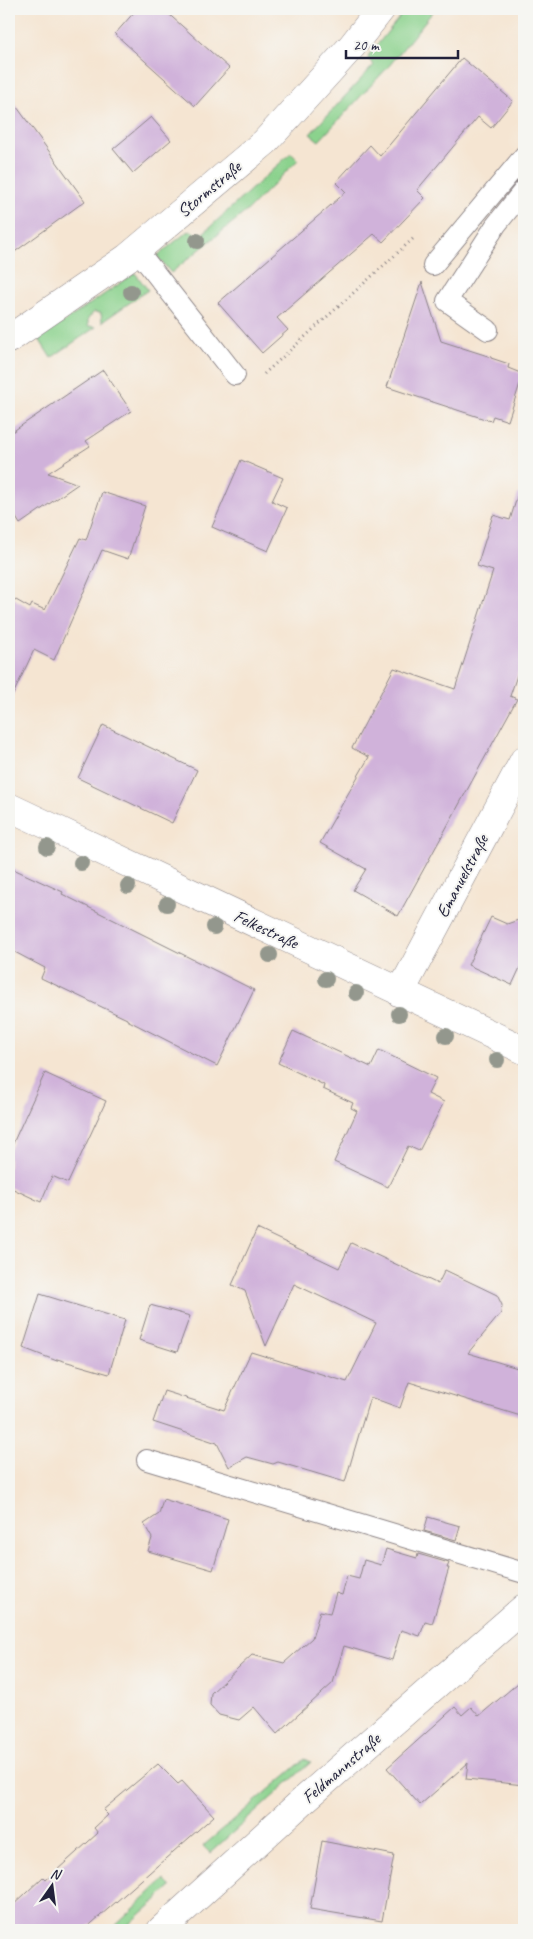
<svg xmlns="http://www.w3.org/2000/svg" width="533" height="1939" font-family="Caveat,sans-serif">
<rect width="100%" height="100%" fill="#f6f6f2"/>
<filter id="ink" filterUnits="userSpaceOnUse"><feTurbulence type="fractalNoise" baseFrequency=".02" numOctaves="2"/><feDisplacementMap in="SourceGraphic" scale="10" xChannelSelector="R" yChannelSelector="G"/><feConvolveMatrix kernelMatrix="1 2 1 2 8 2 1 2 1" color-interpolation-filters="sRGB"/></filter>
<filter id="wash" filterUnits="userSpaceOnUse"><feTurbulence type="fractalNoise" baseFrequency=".0096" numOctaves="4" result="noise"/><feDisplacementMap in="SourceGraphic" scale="20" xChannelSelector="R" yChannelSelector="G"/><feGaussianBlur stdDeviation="1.12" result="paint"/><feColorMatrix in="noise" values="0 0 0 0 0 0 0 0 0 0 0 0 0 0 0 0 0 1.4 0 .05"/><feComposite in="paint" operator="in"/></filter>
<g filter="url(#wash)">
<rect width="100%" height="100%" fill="#f5e5d2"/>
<path fill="#8bd28d" stroke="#567a64" d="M 406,9 L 435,9 L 389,66 L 319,141 L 310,134 L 374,65 L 368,59 L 369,55 Z
M 291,153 L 298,160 L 248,210 L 171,273 L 157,256 L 187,232 L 192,231 L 199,237 Z
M 135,273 L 148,290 L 102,322 L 101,313 L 94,312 L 88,319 L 88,326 L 96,327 L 51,358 L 39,339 Z
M 305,1759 L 311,1762 L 210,1853 L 203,1846 Z
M 164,1880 L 171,1887 L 123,1930 L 111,1930 Z"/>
<g id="blocks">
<path fill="#d0b2da" d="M 137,9 L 163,9 L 229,68 L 195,106 L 115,34 Z
M 462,58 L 513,101 L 491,128 L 478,117 L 417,190 L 425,198 L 383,242 L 374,234 L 277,318 L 288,330 L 262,353 L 218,303 L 346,192 L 336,182 L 370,145 L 380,156 Z
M 9,96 L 85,201 L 9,256 Z
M 151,117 L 171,140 L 133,173 L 113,149 Z
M 422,282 L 441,341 L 491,357 L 491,358 L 509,364 L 508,368 L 523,374 L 508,421 L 493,416 L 491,421 L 387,387 Z
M 103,370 L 131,411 L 86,441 L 90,446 L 48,473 L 78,484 L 20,524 L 9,506 L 9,434 Z
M 241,460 L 283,478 L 272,501 L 287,508 L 268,551 L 212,527 Z
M 102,492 L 145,506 L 128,559 L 102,550 L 54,660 L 34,650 L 9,703 L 9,596 L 30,608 L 32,604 L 45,610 L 80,538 L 86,540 Z
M 518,494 L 524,495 L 524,655 L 510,696 L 517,699 L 398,916 L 353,890 L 366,869 L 320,843 L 369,757 L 352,748 L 394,668 L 455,689 L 493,571 L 477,566 L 493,515 L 510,520 Z
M 103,725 L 197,770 L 172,823 L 78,778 Z
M 9,867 L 63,892 L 62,894 L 254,990 L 217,1066 L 127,1020 L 127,1019 L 41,978 L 45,968 L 9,949 Z
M 491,917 L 507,924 L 524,918 L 524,959 L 512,985 L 468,965 Z
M 293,1031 L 371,1067 L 379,1050 L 436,1078 L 428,1094 L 444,1102 L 419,1151 L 408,1146 L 388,1187 L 334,1162 L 357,1111 L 351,1108 L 353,1103 L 323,1089 L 324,1085 L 278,1063 Z
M 45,1073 L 106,1101 L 68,1183 L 52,1176 L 41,1202 L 9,1187 L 9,1152 Z
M 257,1229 L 339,1268 L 351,1243 L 438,1284 L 445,1270 L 497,1295 L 502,1305 L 501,1313 L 468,1353 L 524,1370 L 524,1417 L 409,1382 L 400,1408 L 370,1397 L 345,1482 L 278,1462 L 273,1464 L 247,1457 L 229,1467 L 217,1443 L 153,1422 L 164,1391 L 224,1410 L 251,1352 L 347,1382 L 376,1323 L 294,1284 L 266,1346 L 245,1291 L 232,1285 Z
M 40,1294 L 125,1320 L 109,1374 L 57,1359 L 57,1361 L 23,1348 Z
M 150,1305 L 190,1316 L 177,1352 L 139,1340 Z
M 163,1499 L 228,1519 L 213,1570 L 148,1551 L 152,1538 L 144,1524 L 159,1514 Z
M 428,1517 L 460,1526 L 456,1540 L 424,1531 Z
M 386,1549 L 417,1558 L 418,1554 L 449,1563 L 447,1568 L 449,1568 L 432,1624 L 425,1622 L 420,1636 L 401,1630 L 392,1660 L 344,1646 L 333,1683 L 277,1734 L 254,1707 L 239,1720 L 219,1715 L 210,1705 L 211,1693 L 252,1655 L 284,1663 L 312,1638 L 320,1611 L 330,1613 L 336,1593 L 342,1595 L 347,1576 L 359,1579 L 364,1560 L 381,1565 Z
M 524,1678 L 524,1785 L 466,1779 L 468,1763 L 420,1805 L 387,1768 L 455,1707 L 462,1715 L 471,1707 L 479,1716 Z
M 158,1764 L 178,1784 L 182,1781 L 214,1816 L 84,1930 L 9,1930 L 9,1909 L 43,1877 L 46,1880 L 98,1833 L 94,1828 L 108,1815 L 103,1810 Z
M 322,1841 L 394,1855 L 382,1921 L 310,1909 Z"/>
</g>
</g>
<g filter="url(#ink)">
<use href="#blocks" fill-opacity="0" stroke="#8c8486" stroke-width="1"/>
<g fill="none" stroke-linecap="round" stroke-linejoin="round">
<g stroke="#8c8486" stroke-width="22">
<path id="service" d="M 137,250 L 235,375
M 433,265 L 524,156
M 488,330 L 447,301 L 496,225 L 524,190
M 147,1460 L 524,1573"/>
</g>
<g stroke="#8c8486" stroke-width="29">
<path id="minor" d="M 9,807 L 524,1050
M 400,993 L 524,760
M 161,1930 L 305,1799 L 524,1608"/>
</g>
<g stroke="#8c8486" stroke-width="29">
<path id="tertiary" d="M 9,339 L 127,258 L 265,142 L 352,46 L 381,9"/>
</g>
<path stroke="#8c8486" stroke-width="3" stroke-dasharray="1 4" stroke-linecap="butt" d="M 264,374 L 415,237"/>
<use href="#service" stroke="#fff" stroke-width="20"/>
<use href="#minor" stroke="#fff" stroke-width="28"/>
<use href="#tertiary" stroke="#fff" stroke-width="28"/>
</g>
<g fill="#93978d">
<circle cx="197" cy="241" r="8"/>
<circle cx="131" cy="292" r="8"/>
<circle cx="47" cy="847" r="8"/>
<circle cx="81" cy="863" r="8"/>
<circle cx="128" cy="886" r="8"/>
<circle cx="167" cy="904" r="8"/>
<circle cx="214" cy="927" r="8"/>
<circle cx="270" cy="955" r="8"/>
<circle cx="326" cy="979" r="8"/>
<circle cx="356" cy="993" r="8"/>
<circle cx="399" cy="1014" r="8"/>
<circle cx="446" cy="1036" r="8"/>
<circle cx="497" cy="1060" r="8"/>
</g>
</g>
<g text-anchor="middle" stroke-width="4" stroke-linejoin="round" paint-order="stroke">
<g font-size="18" fill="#22223b" stroke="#f6f6f2">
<text transform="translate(209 189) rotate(-40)" y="6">Stormstraße</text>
<text transform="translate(462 876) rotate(-62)" y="6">Emanuelstraße</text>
<text transform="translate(266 929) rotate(25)" y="6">Felkestraße</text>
<text transform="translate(341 1768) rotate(-41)" y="6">Feldmannstraße</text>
</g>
</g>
<rect width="533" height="1939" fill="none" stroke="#f6f6f2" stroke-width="30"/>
<g transform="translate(52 1886) rotate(14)" stroke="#f6f6f2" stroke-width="4" paint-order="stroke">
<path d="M0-4L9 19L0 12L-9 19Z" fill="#22223b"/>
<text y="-8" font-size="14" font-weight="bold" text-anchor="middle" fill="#22223b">N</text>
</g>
<path d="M346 50v8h112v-8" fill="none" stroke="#22223b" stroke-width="2.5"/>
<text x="353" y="50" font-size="15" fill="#22223b" stroke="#f6f6f2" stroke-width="4" paint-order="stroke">20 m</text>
</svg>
